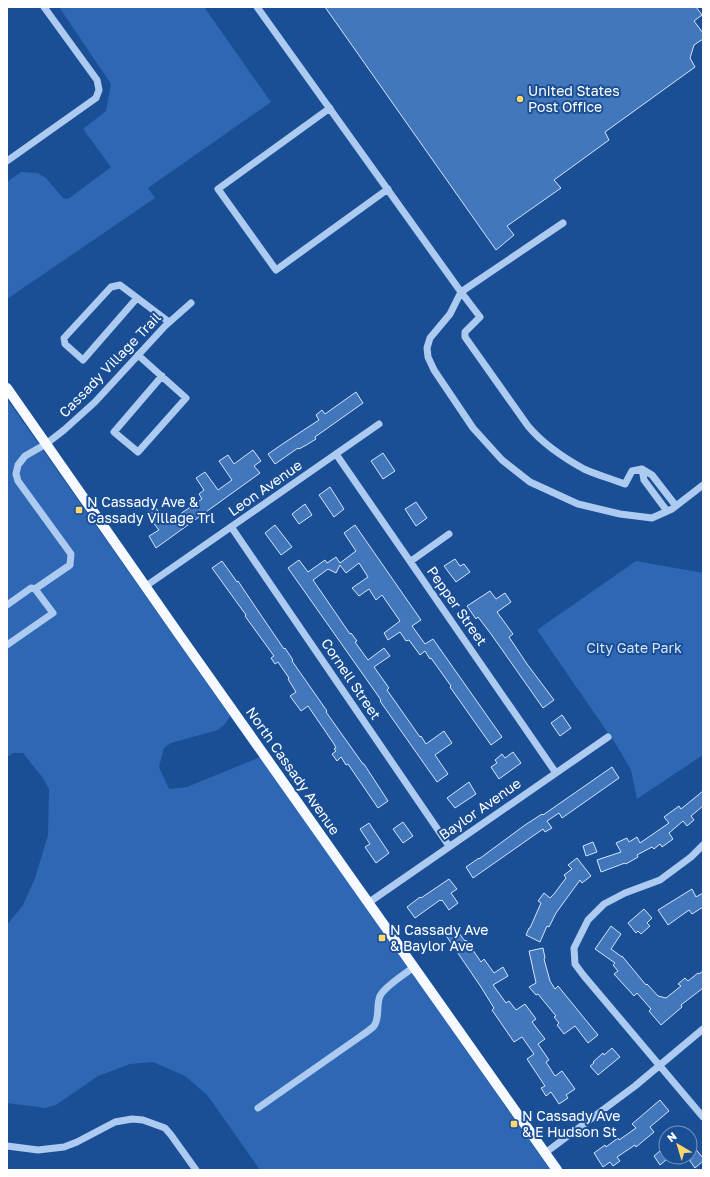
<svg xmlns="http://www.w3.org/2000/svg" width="710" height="1177" font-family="'Golos Text',sans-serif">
<rect width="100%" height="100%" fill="#1a4e95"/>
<path fill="#2e68b4" d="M 59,7 L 204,7 L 271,102 L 148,188 L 155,198 L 7,299 L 7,182 L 21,172 L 38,173 L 46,178 L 63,198 L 68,199 L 111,167 L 83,129 L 106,111 L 111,84 Z
M 7,399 L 230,716 L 226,723 L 218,730 L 171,743 L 164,748 L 159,767 L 169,789 L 187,787 L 260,757 L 550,1170 L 260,1170 L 208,1096 L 185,1076 L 153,1062 L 130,1064 L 98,1076 L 56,1105 L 45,1108 L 7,1103 L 7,925 L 23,905 L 35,878 L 48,835 L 49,789 L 43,778 L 23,753 L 13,753 L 7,757 Z
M 636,561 L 703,573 L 703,755 L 637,799 L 631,770 L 617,746 L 537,630 Z"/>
<path fill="#4377bc" stroke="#d4e5fb" d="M 325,7 L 696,7 L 702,15 L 694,21 L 703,33 L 703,39 L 694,45 L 690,58 L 695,67 L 605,132 L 609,140 L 554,180 L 561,188 L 507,226 L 514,235 L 496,250 Z
M 356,392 L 363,403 L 315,437 L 316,439 L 308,444 L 299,449 L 298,448 L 275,464 L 268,454 L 284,443 L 319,420 L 316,415 L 322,410 L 325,414 Z
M 253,450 L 261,461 L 254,466 L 260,473 L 156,548 L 149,536 L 159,530 L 146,514 L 155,507 L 167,523 L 202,499 L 199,494 L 204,490 L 196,478 L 205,472 L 218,490 L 232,480 L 219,461 L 228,455 L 234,464 Z
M 383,453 L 395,471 L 383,479 L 371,461 Z
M 330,487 L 344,509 L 334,517 L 319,495 Z
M 416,502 L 427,518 L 416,526 L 405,509 Z
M 305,504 L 312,515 L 299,524 L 292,514 Z
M 275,525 L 292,547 L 281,555 L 265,533 Z
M 355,525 L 421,620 L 412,626 L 425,644 L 433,639 L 502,737 L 491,745 L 450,687 L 451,686 L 431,658 L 430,659 L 425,651 L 420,655 L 409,640 L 406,641 L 400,632 L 388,640 L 384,633 L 400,621 L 382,595 L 376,600 L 369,589 L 359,596 L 352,588 L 368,577 L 359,563 L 346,573 L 340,565 L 336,573 L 328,569 L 313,580 L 350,634 L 351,633 L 357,641 L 355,642 L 368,660 L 384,648 L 390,656 L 374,667 L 389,688 L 387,690 L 420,737 L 421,736 L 426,744 L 444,731 L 452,743 L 435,755 L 448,774 L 437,782 L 380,701 L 381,700 L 288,568 L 299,560 L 308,572 L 325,560 L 327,563 L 336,557 L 340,563 L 356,551 L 344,533 Z
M 455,559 L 460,566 L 464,564 L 470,572 L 456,582 L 444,566 Z
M 222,561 L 237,582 L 238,581 L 248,596 L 269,627 L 284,649 L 285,648 L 293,660 L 292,661 L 327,711 L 326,712 L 363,764 L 364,764 L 388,801 L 378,808 L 348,764 L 346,765 L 341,757 L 337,761 L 332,754 L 336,751 L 334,749 L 336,748 L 334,744 L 308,706 L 301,711 L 290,696 L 296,692 L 288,679 L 289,678 L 278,662 L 275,664 L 271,658 L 274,656 L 245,616 L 246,615 L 212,568 Z
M 490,591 L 496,599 L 505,593 L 511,602 L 497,612 L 513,634 L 509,637 L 527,664 L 554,700 L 543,708 L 491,634 L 478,617 L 476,619 L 467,606 Z
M 562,715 L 571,728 L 560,736 L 551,723 Z
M 513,752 L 521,763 L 499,779 L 491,767 L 497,763 L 495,760 L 502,754 L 505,758 Z
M 612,767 L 619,778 L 562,818 L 559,813 L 547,821 L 552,828 L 545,832 L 543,829 L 473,878 L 466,867 L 479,858 L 479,859 L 525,825 L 542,814 L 543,815 Z
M 469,782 L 476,794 L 455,808 L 447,798 Z
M 703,791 L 703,806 L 691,816 L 694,820 L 687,826 L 683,821 L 669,833 L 673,839 L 662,847 L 660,844 L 654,849 L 652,847 L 637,855 L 638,857 L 626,864 L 625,863 L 601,872 L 597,860 L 621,852 L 616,843 L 627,838 L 629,842 L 637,837 L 640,843 L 669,823 L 664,817 L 679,806 L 681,809 Z
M 403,822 L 413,836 L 403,843 L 393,829 Z
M 369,823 L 389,853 L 376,863 L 365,847 L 370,844 L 360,829 Z
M 593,842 L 597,852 L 586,856 L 583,846 Z
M 577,858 L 591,876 L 582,883 L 580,880 L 556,913 L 549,927 L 547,926 L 540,942 L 526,935 L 529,928 L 530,928 L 541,903 L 538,901 L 544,893 L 550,898 L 554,894 L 566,878 L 564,875 L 572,869 L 568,865 Z
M 449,879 L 457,889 L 451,893 L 458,903 L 449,910 L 442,900 L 441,901 L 440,900 L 415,918 L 407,907 L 420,897 L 421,898 Z
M 692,889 L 696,897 L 703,893 L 703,907 L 692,914 L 689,910 L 668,925 L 658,910 Z
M 644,909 L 652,918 L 647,923 L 650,926 L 641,934 L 638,931 L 636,933 L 628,923 Z
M 611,926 L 621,934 L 611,949 L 622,957 L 622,956 L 646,985 L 647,984 L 658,996 L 666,998 L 681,986 L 678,984 L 685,978 L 688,981 L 698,973 L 699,974 L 703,971 L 703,988 L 681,1005 L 682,1007 L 661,1025 L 649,1011 L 651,1009 L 637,993 L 634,996 L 614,974 L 618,971 L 613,965 L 615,963 L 595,949 Z
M 455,928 L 465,941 L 466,940 L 481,962 L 484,959 L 494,973 L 503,967 L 508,976 L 493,985 L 506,1003 L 509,1001 L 516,1010 L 525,1004 L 536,1019 L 532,1022 L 545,1039 L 538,1044 L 549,1060 L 546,1062 L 555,1076 L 562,1071 L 575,1089 L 566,1095 L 568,1098 L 559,1104 L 551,1092 L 546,1096 L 541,1088 L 545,1086 L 527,1059 L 534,1054 L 522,1037 L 514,1042 L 492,1010 L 494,1008 L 481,987 L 445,934 Z
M 543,948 L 545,958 L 544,959 L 550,981 L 555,989 L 558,986 L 598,1035 L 588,1043 L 575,1026 L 564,1034 L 557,1025 L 559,1023 L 554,1017 L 556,1016 L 538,994 L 536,995 L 529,987 L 536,983 L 529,951 Z
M 612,1048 L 620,1057 L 598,1075 L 590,1066 L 594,1063 L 593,1062 L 603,1053 L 604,1055 Z
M 660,1100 L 669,1111 L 650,1127 L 654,1132 L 636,1147 L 635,1145 L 617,1157 L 620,1161 L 613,1166 L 610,1162 L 603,1167 L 594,1153 L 605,1145 L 606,1147 L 618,1138 L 619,1140 L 636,1128 L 632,1124 Z
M 690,1142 L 703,1158 L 703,1161 L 695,1168 L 690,1161 Z
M 666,1146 L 666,1160 L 660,1165 L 654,1156 Z"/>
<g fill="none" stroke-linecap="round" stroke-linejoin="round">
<path stroke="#adcaf0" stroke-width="7" d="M 257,7 L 461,292 L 450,314 L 430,338 L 427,348 L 428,357 L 434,370 L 473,428 L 502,460 L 530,482 L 578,504 L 620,514 L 652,518 L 672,509 L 703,485
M 330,108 L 218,189 L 276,270 L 388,189
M 7,161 L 96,98 L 99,90 L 97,80 L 44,7
M 563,223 L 461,292 L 480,317 L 465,332 L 465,337 L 528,426 C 543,444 564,458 584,469 C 597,475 612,479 625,484 L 632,471 L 642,469 L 652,475 L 676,506
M 137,298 L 83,360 L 65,344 L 64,338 L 111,287 L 120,285 L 169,322
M 138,355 L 186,398 L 138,452 L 114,432 L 162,376
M 336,454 L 556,773
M 642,469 L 644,480 L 667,511
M 232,528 L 449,846
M 411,561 L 449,534
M 146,586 L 379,424
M 7,605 L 31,588 L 35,589 L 70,565 L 71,554 L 18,481 L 16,474 L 18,465 L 25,456 L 46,444 L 64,430 L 95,402 L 165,326 L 191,303
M 7,645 L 53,613 L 35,589
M 703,845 L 691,857 L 660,880 L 625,893 L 604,904 L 588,920 L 574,948 L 575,964 L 584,976 L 703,1117
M 368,903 L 608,737
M 258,1108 L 361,1036 C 365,1033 370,1030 374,1026 C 380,1018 376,1005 380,996 C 385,986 405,974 414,967
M 7,1146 L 38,1150 L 64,1147 L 77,1142 L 115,1122 L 132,1119 L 143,1120 L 165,1128 L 171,1135 L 196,1170
M 545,1153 L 635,1086 L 703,1029"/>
<path stroke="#f6f9ff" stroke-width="10" d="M 7,388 L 178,633 L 557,1170"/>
</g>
<g fill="#ffd76c" stroke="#1a4e95" stroke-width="1.5">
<circle cx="520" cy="99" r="4"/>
<rect x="75" y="506" width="8" height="8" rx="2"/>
<rect x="378" y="934" width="8" height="8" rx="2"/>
<rect x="510" y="1120" width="8" height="8" rx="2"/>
</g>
<g text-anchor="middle" stroke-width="4" stroke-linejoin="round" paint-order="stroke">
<g font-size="14" fill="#fff" stroke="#1a4e95" text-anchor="start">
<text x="528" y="96">United States<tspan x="528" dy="16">Post Office</tspan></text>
<text x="87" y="507">N Cassady Ave &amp;<tspan x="87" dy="16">Cassady Village Trl</tspan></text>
<text x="390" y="935">N Cassady Ave<tspan x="390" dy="16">&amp; Baylor Ave</tspan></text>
<text x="522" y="1121">N Cassady Ave<tspan x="522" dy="16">&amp; E Hudson St</tspan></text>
</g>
<g font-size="14" fill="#fff" stroke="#1a4e95">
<text transform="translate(110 365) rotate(-46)" y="5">Cassady Village Trail</text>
<text transform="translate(265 488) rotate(-35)" y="5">Leon Avenue</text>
<text transform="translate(457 606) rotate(55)" y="5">Pepper Street</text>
<text transform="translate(351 679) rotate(56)" y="5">Cornell Street</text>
<text transform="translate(293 771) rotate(55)" y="5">North Cassady Avenue</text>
<text transform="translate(480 809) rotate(-35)" y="5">Baylor Avenue</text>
</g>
<g font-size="14" fill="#d4e5fb" stroke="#1a4e95">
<text x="634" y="653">City Gate Park</text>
</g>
</g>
<rect width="710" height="1177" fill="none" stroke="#ffffff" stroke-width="16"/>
<g transform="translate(678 1145) rotate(322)"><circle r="19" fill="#1a4e95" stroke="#7695bf"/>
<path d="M0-3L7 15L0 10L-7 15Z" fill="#ffd76c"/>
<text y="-6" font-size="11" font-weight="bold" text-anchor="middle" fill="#ffffff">N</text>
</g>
</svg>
